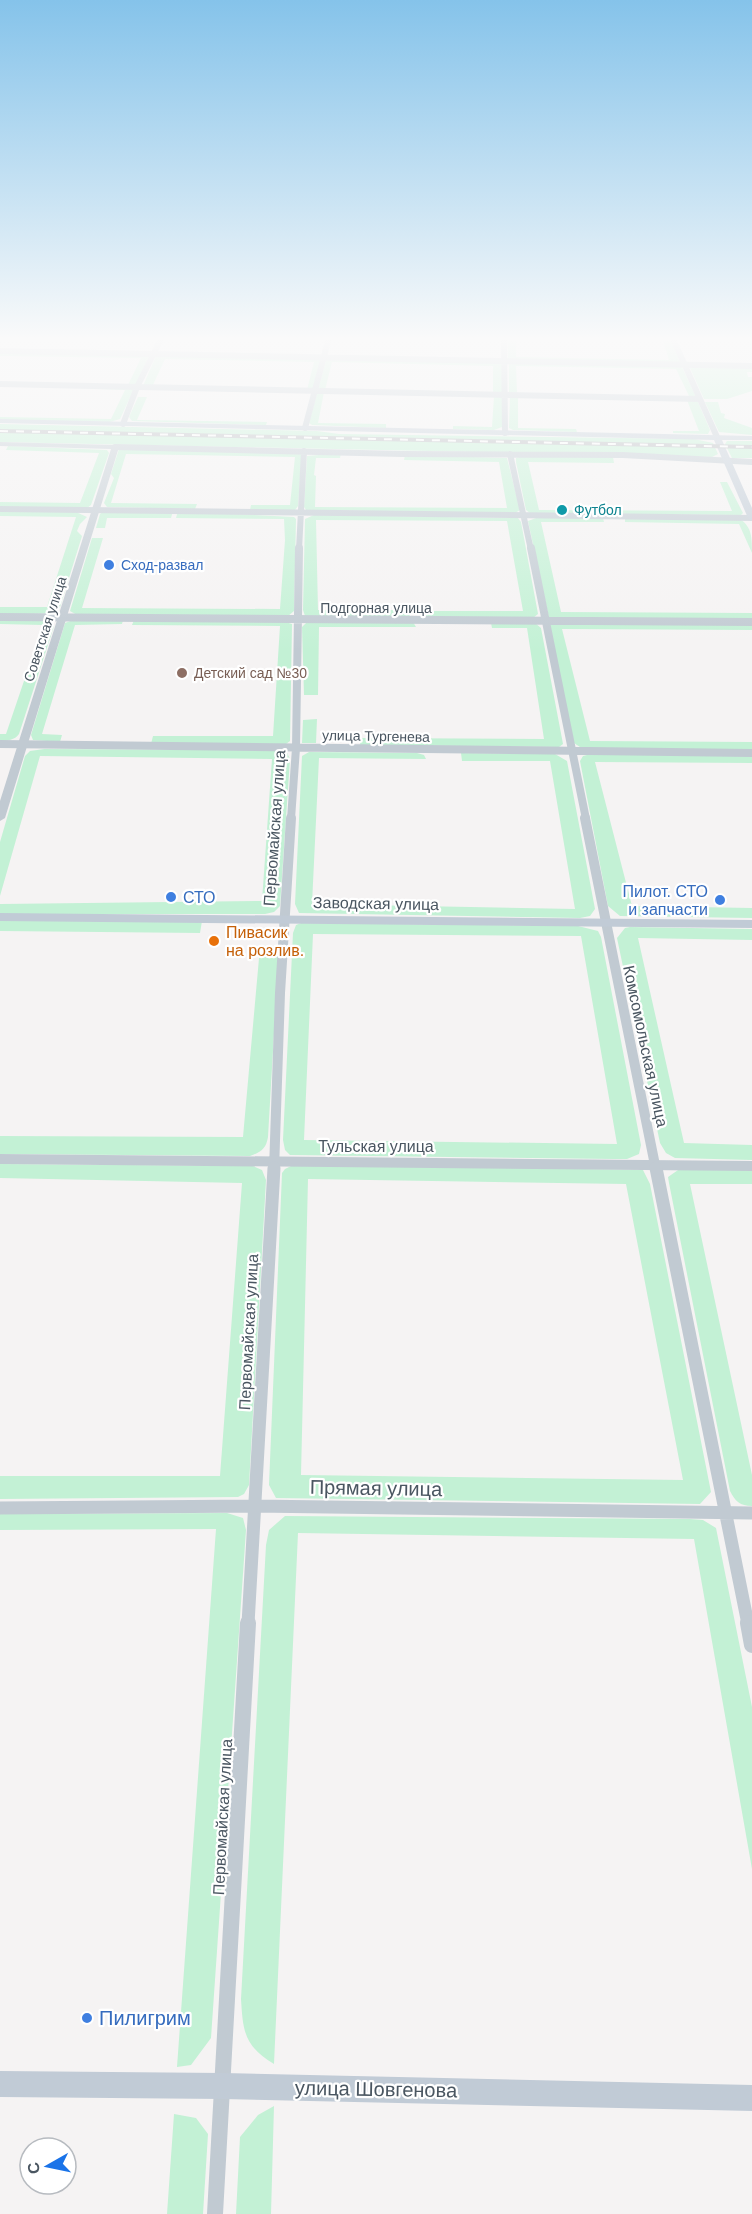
<svg xmlns="http://www.w3.org/2000/svg" width="752" height="2214" font-family="Arial,sans-serif">
<rect width="100%" height="100%" fill="#f5f3f3"/>
<path fill="#c3f1d5" fill-rule="evenodd" d="M 508,341 L 516,341 L 516,357 L 669,360 L 663,341 L 672,341 L 680,362 L 508,360 Z
M 0,353 L 149,356 L 136,385 L 128,385 L 141,358 L 0,356 Z
M 156,356 L 321,359 L 313,390 L 307,390 L 314,362 L 165,359 L 152,387 L 143,386 Z
M 326,360 L 502,363 L 502,394 L 493,394 L 493,366 L 332,362 L 325,390 L 318,390 Z
M 509,363 L 682,367 L 696,397 L 690,398 L 676,369 L 516,366 L 517,394 L 509,394 Z
M 692,367 L 752,367 L 752,372 L 747,372 L 748,377 L 752,377 L 752,391 L 727,399 L 704,399 L 690,368 Z
M 98,389 L 134,389 L 120,419 L 110,422 L 0,420 L 0,417 L 111,419 L 125,390 Z
M 324,392 L 318,423 L 386,424 L 386,428 L 312,425 L 309,423 L 317,393 Z
M 494,396 L 502,397 L 502,427 L 494,430 L 453,429 L 453,426 L 492,427 Z
M 518,396 L 518,428 L 576,429 L 577,432 L 513,430 L 509,428 L 510,397 Z
M 138,397 L 147,397 L 137,420 L 267,422 L 266,425 L 132,421 L 129,417 Z
M 687,400 L 698,402 L 710,430 L 708,434 L 673,433 L 673,431 L 699,431 Z
M 705,402 L 718,402 L 721,413 L 725,414 L 724,418 L 752,428 L 752,435 L 719,432 Z
M 0,424 L 317,431 L 339,434 L 694,439 L 713,443 L 718,454 L 712,457 L 0,442 Z
M 727,441 L 752,441 L 752,458 L 732,458 L 725,444 Z
M 8,446 L 107,450 L 109,453 L 91,505 L 87,508 L 0,507 L 0,502 L 80,503 L 99,453 L 6,450 Z
M 119,449 L 302,452 L 298,506 L 295,510 L 250,510 L 251,505 L 290,505 L 295,457 L 126,454 L 111,503 L 197,504 L 195,509 L 107,507 L 104,503 L 114,478 L 111,474 Z
M 341,453 L 340,458 L 316,458 L 314,475 L 316,476 L 315,507 L 507,508 L 499,462 L 404,460 L 405,455 L 507,458 L 520,510 L 515,513 L 306,510 L 304,507 L 307,456 Z
M 519,457 L 613,457 L 614,463 L 611,463 L 528,462 L 539,510 L 732,511 L 720,482 L 727,482 L 743,513 L 741,515 L 530,513 L 526,510 L 516,462 L 516,458 Z
M 0,511 L 76,512 L 87,517 L 80,524 L 77,531 L 82,536 L 60,607 L 55,613 L 0,615 L 0,607 L 47,607 L 76,517 L 0,516 Z
M 173,511 L 171,518 L 107,518 L 105,528 L 96,528 L 100,514 L 103,512 Z
M 178,511 L 294,517 L 296,519 L 294,611 L 288,616 L 77,615 L 70,611 L 92,538 L 103,538 L 82,608 L 280,609 L 285,540 L 284,519 L 176,518 Z
M 314,515 L 518,518 L 521,522 L 538,614 L 533,618 L 423,619 L 422,611 L 523,611 L 507,521 L 316,520 L 318,610 L 410,610 L 410,618 L 305,616 L 303,610 L 305,519 Z
M 536,518 L 603,518 L 604,522 L 541,522 L 561,612 L 752,613 L 752,620 L 549,618 L 528,521 Z
M 625,518 L 741,520 C 752,527 752,539 752,553 L 739,524 L 625,522 Z
M 0,619 L 51,620 L 54,626 L 19,734 C 15,740 7,741 0,741 L 0,734 L 6,734 L 43,625 L 0,624 Z
M 73,620 L 123,620 L 122,624 L 75,625 L 42,734 L 62,735 L 60,742 L 33,740 L 31,735 L 65,623 Z
M 134,620 L 282,621 L 292,624 L 290,741 L 286,744 L 151,744 L 153,736 L 273,736 L 280,626 L 132,625 Z
M 307,622 L 413,622 L 416,627 L 319,627 L 318,695 L 304,695 L 302,627 Z
M 491,623 L 535,623 L 541,628 L 563,744 L 559,747 L 360,745 L 361,738 L 544,739 L 527,628 L 492,628 Z
M 551,624 L 752,624 L 752,630 L 562,629 L 590,741 L 752,742 L 752,750 L 583,749 L 574,743 L 548,627 Z
M 317,719 L 316,743 L 302,743 L 303,720 Z
M 44,749 L 276,750 L 287,753 L 290,759 L 280,906 L 274,912 L 265,914 L 0,914 L 0,904 L 262,901 L 272,759 L 40,756 L 0,896 L 0,842 L 25,756 L 30,751 Z
M 309,752 L 417,753 L 424,755 L 426,759 L 319,758 L 312,904 L 575,909 L 550,761 L 462,761 L 461,753 L 555,754 L 567,761 L 595,909 L 590,916 L 580,918 L 299,913 L 295,904 L 302,756 Z
M 591,754 L 752,756 L 752,763 L 595,762 L 632,906 L 752,908 L 752,918 L 620,916 L 608,906 L 580,761 L 583,756 Z
M 0,921 L 202,921 L 200,933 L 0,931 Z
M 301,923 L 578,926 L 598,931 L 601,937 L 641,1145 L 639,1154 L 627,1159 L 614,1159 L 290,1155 L 285,1150 L 283,1140 L 293,933 L 296,925 ZM 313,934 L 581,936 L 617,1144 L 304,1140 Z
M 630,927 L 752,929 L 752,940 L 638,938 L 684,1143 L 752,1145 L 752,1160 L 675,1158 L 666,1153 L 660,1143 L 617,938 L 625,928 Z
M 260,947 L 279,947 L 268,1137 C 266,1149 261,1152 250,1156 L 0,1154 L 0,1136 L 243,1137 Z
M 0,1164 L 253,1166 L 262,1170 L 266,1180 L 249,1485 L 244,1494 L 238,1497 L 0,1499 L 0,1476 L 220,1476 L 242,1183 L 0,1178 Z
M 295,1164 L 643,1170 L 650,1184 L 711,1492 L 700,1504 L 276,1498 L 269,1485 L 282,1173 L 285,1169 ZM 308,1179 L 626,1184 L 683,1480 L 301,1475 Z
M 681,1168 L 752,1169 L 752,1184 L 690,1184 L 752,1475 L 752,1506 C 740,1506 735,1501 730,1491 L 669,1183 L 668,1177 Z
M 227,1513 L 243,1518 L 246,1530 L 211,2038 L 191,2065 L 177,2067 L 216,1529 L 0,1530 L 0,1514 Z
M 285,1516 L 690,1519 L 703,1520 L 716,1528 L 752,1707 L 752,1869 L 694,1539 L 298,1533 L 274,2064 C 244,2046 243,2031 241,1999 L 266,1545 L 269,1530 Z
M 274,2106 L 271,2214 L 236,2214 L 240,2137 L 258,2115 Z
M 174,2114 L 196,2118 L 208,2134 L 203,2214 L 167,2214 Z"/>
<g fill="none" stroke-linecap="round" stroke-linejoin="round">
<path stroke="#c1cad2" stroke-width="6" d="M 504,341 L 505,433
M 674,341 L 717,437
M 0,351 L 752,366
M 0,384 L 700,399
M 123,424 L 137,387 L 160,341
M 305,428 L 328,341
M 115,447 L 402,454 L 623,455 L 752,462
M 510,454 L 531,550
M 0,509 L 752,518
M 299,550 L 304,451"/>
<path stroke="#c1cad2" stroke-width="8" d="M 531,548 L 586,819
M 0,617 L 752,622
M 0,744 L 752,753
M 291,819 L 296,748 L 299,548"/>
<path stroke="#c1cad2" stroke-width="10" d="M 585,818 L 656,1170
M 0,1159 L 752,1166
M 274,1170 L 280,993 L 291,818"/>
<path stroke="#c1cad2" stroke-width="13" d="M 656,1168 L 748,1624
M 0,1508 L 255,1506 L 752,1513
M 248,1624 L 274,1168"/>
<path stroke="#c1cad2" stroke-width="16" d="M 748,1623 L 752,1645
M 215,2214 L 248,1623"/>
<path fill="#c1cad2" fill-rule="evenodd" d="M 0,442 L 115,445 L 119,447 L 5,818 L 0,821 L 0,801 L 111,449 L 0,446 Z"/>
<path fill="#c1cbd6" fill-rule="evenodd" d="M 0,419 L 752,436 L 752,440 L 722,440 L 752,508 L 752,521 L 748,518 L 714,440 L 0,423 Z
M 0,913 L 752,920 L 752,928 L 0,921 Z
M 0,2071 L 223,2073 L 752,2085 L 752,2111 L 223,2099 L 0,2097 Z"/>
<g stroke="#b5b8bd" stroke-width="4">
<path id="rail" d="M 0,431 L 752,447"/>
</g>
<use href="#rail" stroke="#fff" stroke-width="2" stroke-dasharray="8" stroke-linecap="butt"/>
</g>
<linearGradient id="sky" x2="0" y2="1"><stop stop-color="#85c3ea"/><stop offset="0.52" stop-color="#fafafa"/><stop offset="1" stop-color="#fafafa" stop-opacity="0"/></linearGradient>
<rect width="752" height="651" fill="url(#sky)"/>
<circle fill="#0f9aa8" stroke="#fff" stroke-width="2" cx="562" cy="510" r="6"/>
<g fill="#3f7fe0" stroke="#fff" stroke-width="2">
<circle cx="109" cy="565" r="6"/>
<circle cx="171" cy="897" r="6"/>
<circle cx="720" cy="900" r="6"/>
<circle cx="87" cy="2018" r="6"/>
</g>
<circle fill="#8d6e63" stroke="#fff" stroke-width="2" cx="182" cy="673" r="6"/>
<circle fill="#e8710a" stroke="#fff" stroke-width="2" cx="214" cy="941" r="6"/>
<g text-anchor="middle" stroke-width="4.5" stroke-linejoin="round" paint-order="stroke">
<g font-size="14" fill="#0d838f" stroke="#fff" text-anchor="start">
<text x="574" y="515">Футбол</text>
</g>
<g font-size="14" fill="#366cbe" stroke="#fff" text-anchor="start">
<text x="121" y="570">Сход-развал</text>
</g>
<g font-size="14" fill="#4a5661" stroke="#fff">
<text x="376" y="613">Подгорная улица</text>
<text transform="translate(45 629) rotate(-72)" y="5">Советская улица</text>
<text transform="translate(376 736) rotate(1)" y="5">улица Тургенева</text>
</g>
<g font-size="14" fill="#785e54" stroke="#fff" text-anchor="start">
<text x="194" y="678">Детский сад №30</text>
</g>
<g font-size="16" fill="#4a5661" stroke="#fff">
<text transform="translate(274 828) rotate(-86)" y="6">Первомайская улица</text>
<text transform="translate(376 903) rotate(1)" y="6">Заводская улица</text>
<text transform="translate(646 1046) rotate(78)" y="6">Комсомольская улица</text>
<text x="376" y="1152">Тульская улица</text>
<text transform="translate(248 1332) rotate(-87)" y="6">Первомайская улица</text>
<text transform="translate(222 1817) rotate(-87)" y="6">Первомайская улица</text>
</g>
<g font-size="16" fill="#366cbe" stroke="#fff" text-anchor="end">
<text x="708" y="897">Пилот. СТО<tspan x="708" dy="18">и запчасти</tspan></text>
<text x="183" y="903" text-anchor="start">СТО</text>
</g>
<g font-size="16" fill="#c56008" stroke="#fff" text-anchor="start">
<text x="226" y="938">Пивасик<tspan x="226" dy="18">на розлив.</tspan></text>
</g>
<g font-size="20" fill="#4a5661" stroke="#fff">
<text transform="translate(376 1488) rotate(1)" y="7">Прямая улица</text>
<text transform="translate(376 2089) rotate(1)" y="7">улица Шовгенова</text>
</g>
<g font-size="20" fill="#366cbe" stroke="#fff" text-anchor="start">
<text x="99" y="2025">Пилигрим</text>
</g>
</g>
<g transform="translate(48 2166) rotate(261)"><circle r="28" fill="#ffffff" stroke="#b7bbc0" stroke-width="1.5"/>
<path d="M0-4.5L10 22L0 15L-10 22Z" fill="#1a73e8"/>
<text y="-9" font-size="16" font-weight="bold" text-anchor="middle" fill="#4a5661">С</text>
</g>
</svg>
